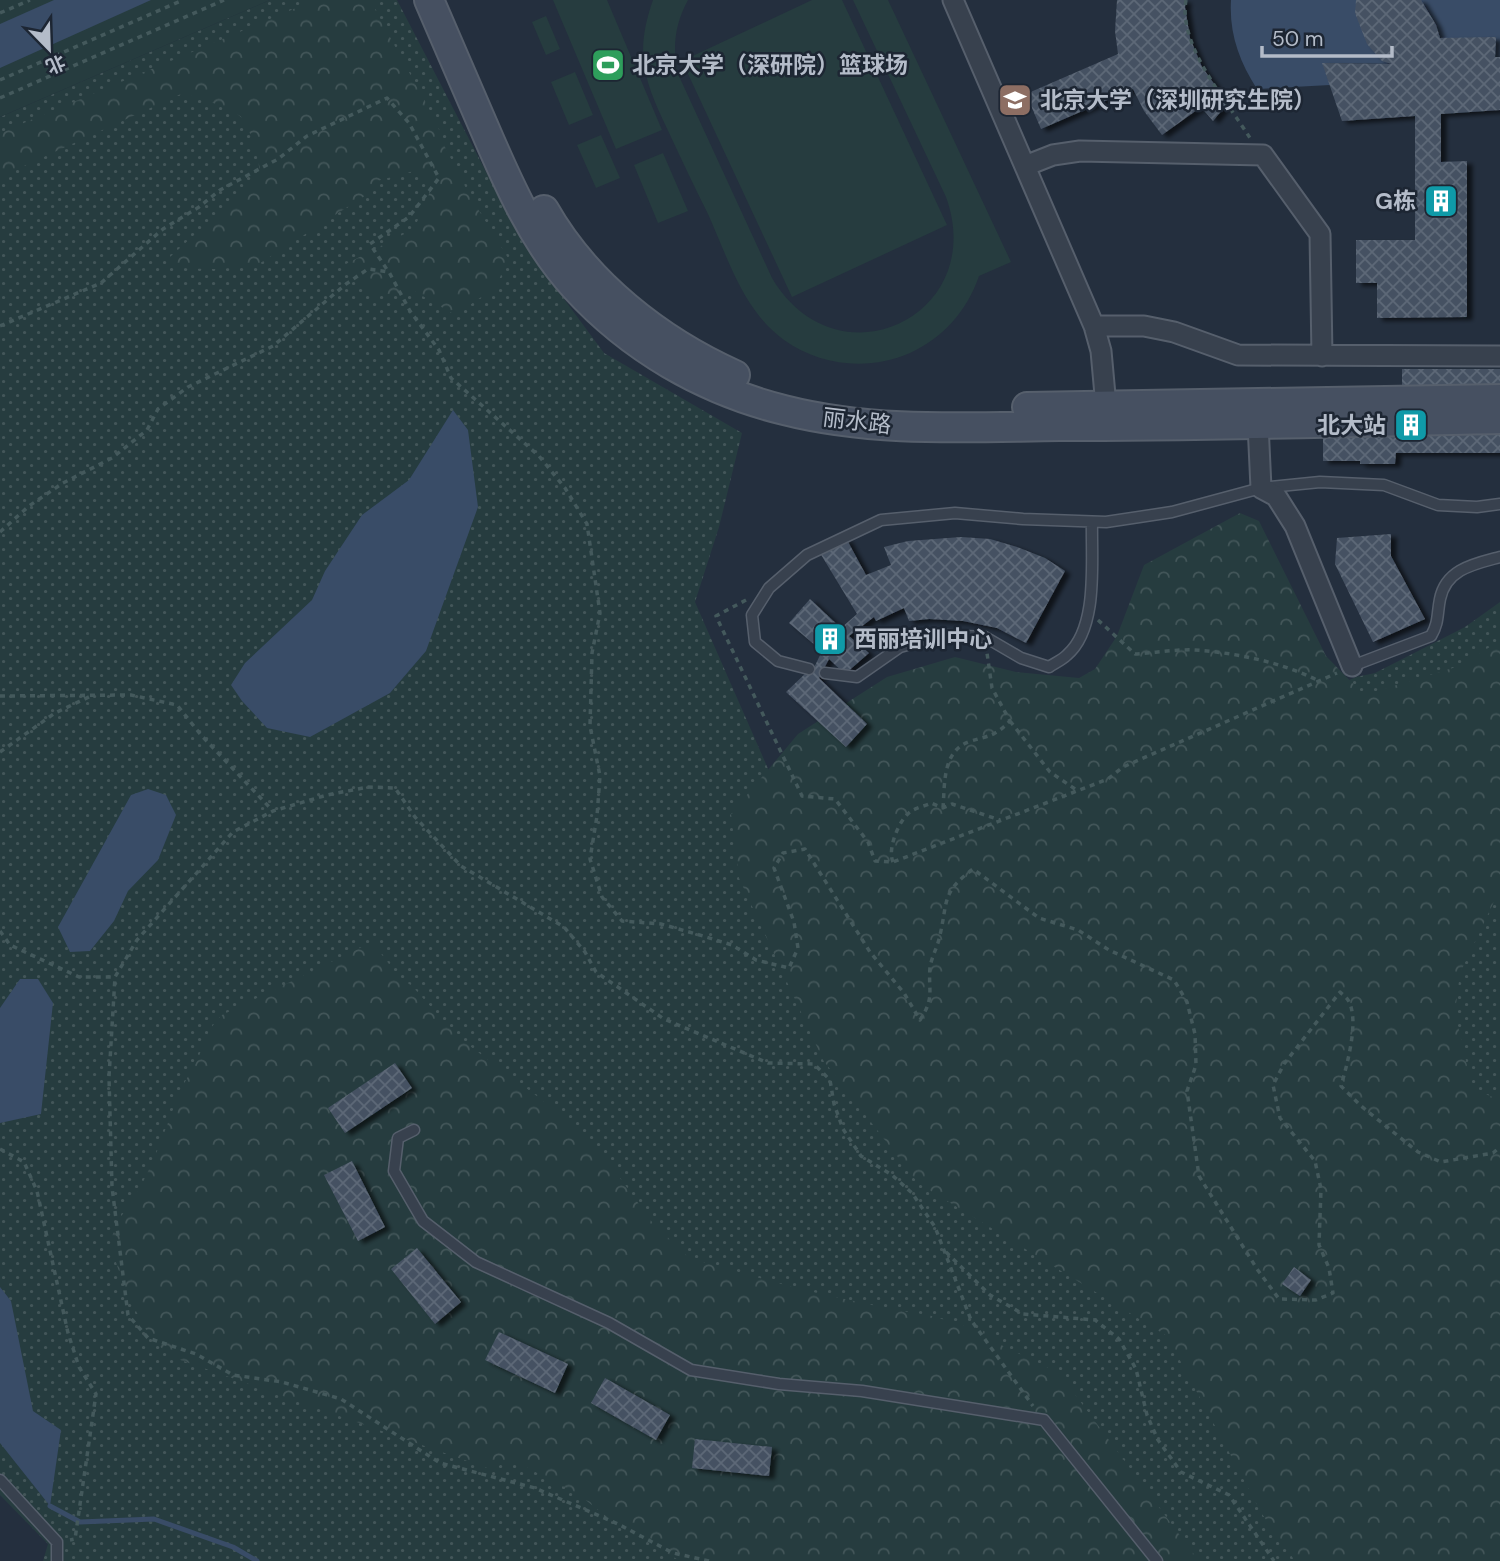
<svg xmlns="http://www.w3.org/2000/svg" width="1500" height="1561" font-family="'DM Sans','Noto Sans SC',sans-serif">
<defs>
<pattern id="grass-dots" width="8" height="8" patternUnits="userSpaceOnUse" patternTransform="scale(1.75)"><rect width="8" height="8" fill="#263c3f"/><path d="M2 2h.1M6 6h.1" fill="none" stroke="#435659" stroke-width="1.8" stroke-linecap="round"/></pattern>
<pattern id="forest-crowns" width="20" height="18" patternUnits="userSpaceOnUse" patternTransform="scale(1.75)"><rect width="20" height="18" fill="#263c3f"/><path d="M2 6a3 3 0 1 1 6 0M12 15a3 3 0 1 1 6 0" fill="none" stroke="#435659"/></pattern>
<pattern id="building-cross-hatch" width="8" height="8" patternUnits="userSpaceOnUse" patternTransform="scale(1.75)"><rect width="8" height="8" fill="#455162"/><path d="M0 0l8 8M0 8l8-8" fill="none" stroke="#5d6877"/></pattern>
<filter id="shadow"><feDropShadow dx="5.5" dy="3" stdDeviation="2" flood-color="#0009"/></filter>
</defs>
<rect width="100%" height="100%" fill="#242f3e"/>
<path fill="url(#grass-dots)" d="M 270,0 L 397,0 L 524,245 L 604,353 L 742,433 L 719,527 L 695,602 L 769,771 L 1309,698 L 1356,677 L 1375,673 L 1465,627 L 1500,602 L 1500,1561 L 43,1561 L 48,1544 L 0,1495 L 0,117 Z"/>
<path fill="url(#forest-crowns)" d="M 315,0 L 370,0 L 437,124 L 445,147 L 470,196 L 508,258 L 496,287 L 455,315 L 414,291 L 372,296 L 346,264 L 414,229 L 432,187 L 414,171 L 377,181 L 374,190 L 251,269 C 236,266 224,269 209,269 C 195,269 182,267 168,268 L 169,258 L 249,185 C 253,181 258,178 259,172 C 261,163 249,126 243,119 C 235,109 194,95 181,94 L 0,177 L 0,133 Z
M 1240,513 L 1259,521 L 1326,656 L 1364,695 L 1456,667 L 1500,641 L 1500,889 L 1460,973 L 1455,1012 L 1472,1088 L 1497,1099 L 1500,1099 L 1500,1561 L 1295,1561 L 1262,1514 L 1167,1336 L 918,1183 L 823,1060 L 739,878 L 731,814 L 798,734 L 887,677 L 955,657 L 1016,672 L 1079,678 L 1095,669 L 1117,636 L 1144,565 Z
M 372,942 L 399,977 L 412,986 L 459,1038 L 554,1109 L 593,1141 L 652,1222 L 689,1258 L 799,1289 L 895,1310 L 928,1315 L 984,1331 L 995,1342 L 1059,1373 L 1199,1561 L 680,1561 L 636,1535 L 621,1528 L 578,1494 L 522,1465 L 508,1462 L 490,1469 L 172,1357 C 164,1350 155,1343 149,1334 C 137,1317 111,1260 112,1240 C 113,1222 134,1201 142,1184 C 157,1155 167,1124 179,1094 C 184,1082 191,1072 197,1061 C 206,1040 205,1032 222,1015 Z"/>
<path fill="#263c3f" d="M 0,0 L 270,0 L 0,117 Z
M 553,0 L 607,0 L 662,130 L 616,149 Z
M 653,0 L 688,0 C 675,24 672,47 678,74 L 772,278 C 837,388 989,316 946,197 L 853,0 L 888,0 L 1011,262 L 979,276 C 967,311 943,338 910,353 C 869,371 820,366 784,340 C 773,332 762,321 754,309 C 734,281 722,245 708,214 C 695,188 683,163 671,137 C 660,113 647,89 644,63 C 641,41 646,20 653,0 Z
M 812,0 L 842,0 L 947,225 L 792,297 L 682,61 Z
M 546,16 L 560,49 L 546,55 L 532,22 Z
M 575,72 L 593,115 L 569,125 L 551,82 Z
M 601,135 L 620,178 L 596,188 L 577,145 Z
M 663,153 L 688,211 L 658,223 L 634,165 Z"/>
<path fill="#394c67" d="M 54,0 L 151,0 L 0,68 L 0,24 Z
M 1231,0 L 1500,0 L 1500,57 L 1495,65 L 1323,63 L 1330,85 L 1257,89 C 1239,61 1229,33 1231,0 Z
M 453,410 L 468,430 L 478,507 L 426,651 L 390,693 L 310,737 L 267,728 L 242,701 L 231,685 L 245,663 L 312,600 L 325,571 L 362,515 L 409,480 Z
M 148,789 L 166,795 L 176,815 L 158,860 L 128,891 L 114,921 L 90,951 L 70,952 L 58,927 L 131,795 Z
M 20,979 L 38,979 L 53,1003 L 41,1114 L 0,1123 L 0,1008 Z
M 0,1287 L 11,1301 L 33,1411 L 61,1430 L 50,1506 L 0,1443 Z"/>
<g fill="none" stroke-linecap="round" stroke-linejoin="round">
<path stroke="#394c67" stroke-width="5" d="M 50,1506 L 80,1522 L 154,1519 L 233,1547 L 257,1561"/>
</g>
<path fill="url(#building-cross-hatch)" filter="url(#shadow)" d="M 1117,0 L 1186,0 L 1185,7 L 1190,38 L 1202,67 L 1228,103 L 1213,121 L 1201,107 L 1162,135 L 1144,111 L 1133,89 L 1041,129 L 1026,94 L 1118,54 L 1115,31 Z
M 1356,0 L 1421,0 L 1436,25 L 1440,38 L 1496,37 L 1495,57 L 1500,57 L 1500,110 L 1441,114 L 1441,162 L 1467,161 L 1467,317 L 1377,318 L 1377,283 L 1356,283 L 1356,240 L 1415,240 L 1415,116 L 1342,121 L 1322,63 L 1392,64 L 1382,61 L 1367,44 L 1355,13 Z
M 1402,369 L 1500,369 L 1500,453 L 1396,453 L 1395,464 L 1360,464 L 1360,461 L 1323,461 L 1323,391 L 1402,398 Z
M 1391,534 L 1391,556 L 1425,619 L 1373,642 L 1335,564 L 1337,538 Z
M 961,537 L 990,539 L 1017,547 L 1045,558 L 1065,571 L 1026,643 L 997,628 L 963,621 L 929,619 L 909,621 L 904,608 L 876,621 L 874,617 L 849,636 L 869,653 L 845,674 L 829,659 L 819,678 L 867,724 L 846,747 L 786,692 L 808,671 L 811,674 L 822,651 L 789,623 L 810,599 L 841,628 L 857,614 L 820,553 L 846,538 L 866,575 L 891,565 L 884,547 L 908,541 Z
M 395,1063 L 412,1088 L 345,1133 L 328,1108 Z
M 352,1161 L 385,1227 L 358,1241 L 324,1175 Z
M 417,1248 L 461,1302 L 435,1324 L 391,1269 Z
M 1294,1267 L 1311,1280 L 1300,1296 L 1282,1284 Z
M 499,1332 L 568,1364 L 555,1393 L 485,1360 Z
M 605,1378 L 670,1415 L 656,1440 L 591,1403 Z
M 695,1439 L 772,1447 L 769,1476 L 692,1468 Z"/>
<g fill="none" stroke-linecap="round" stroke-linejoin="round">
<g stroke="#565f6c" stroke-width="13">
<path id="lane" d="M 1352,666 L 1431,636 C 1439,623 1437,613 1440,599 C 1446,569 1474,564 1500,557
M 809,669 L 778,661 L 755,642 L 752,615 L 769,588 L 807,555 L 881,520 L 955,513 L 1023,519 L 1106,522 L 1172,512 L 1261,488 L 1320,482 L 1384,485 L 1438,505 L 1477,507 L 1500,504
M 825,673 L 857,677 L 900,647 L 944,635 L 985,637 L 1021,658 L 1049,667 C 1055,663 1062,660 1067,655 C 1099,628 1091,559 1092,522
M 414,1130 L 398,1138 L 394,1171 L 423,1221 L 476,1262 L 609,1323 L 691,1370 L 779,1384 L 862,1391 L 1044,1420 L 1157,1561
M 0,1480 L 57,1542 L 57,1561"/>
</g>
<g stroke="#565f6c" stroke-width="23">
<path id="street" d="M 953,0 L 1094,326 L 1101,351 L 1106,406
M 1025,166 L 1053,155 L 1080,151 L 1263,155 L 1320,234 L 1322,356
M 1094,326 L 1144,326 L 1174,332 L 1238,355 L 1500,356
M 1258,424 L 1261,488 L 1276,496 L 1295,526 L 1352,666"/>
</g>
<g stroke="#565f6c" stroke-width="32">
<path id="secondary" d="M 429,0 C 447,42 465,83 483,125 C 507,181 533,241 575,287 C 631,348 703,390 784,410 C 874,433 968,427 1060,426 C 1207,426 1353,422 1500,419
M 544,210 C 586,284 659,341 735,375
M 1027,407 L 1500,399"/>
</g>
<path stroke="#44595c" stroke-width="3.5" stroke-dasharray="5 5" stroke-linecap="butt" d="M 1186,0 C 1178,46 1227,101 1250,138
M 0,13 L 30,0
M 0,80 L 183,0
M 0,98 L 224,0
M 0,326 L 101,283 L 163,229 L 199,207 L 220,190 L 278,159 L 307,136 L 387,98 L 409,123 L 439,178 L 409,217 L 370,244 L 388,271
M 0,532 L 29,506 L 63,483 L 112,458 L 147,430 L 158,409 L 188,387 L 273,346 L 346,284 L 368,269 L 389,272 L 410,311 L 439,350 L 451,378 L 539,456 L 565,488 L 587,524 L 600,613 L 592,653 L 590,726 L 600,776 L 597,816 L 590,859 L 602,897 L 622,921 L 661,924 L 703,936 L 732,945 L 756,960 L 789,968 L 798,948 L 794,922 L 774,868 L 783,853 L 805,849 L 870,952 L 904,993 L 920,1020 C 935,997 928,992 930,967 C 932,956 938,946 940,935 C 948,901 941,893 973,869 L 1039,918 L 1078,930 L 1109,950 L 1174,980 L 1187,1002 L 1195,1034 L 1196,1065 L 1187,1091 L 1199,1176 L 1257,1269 L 1279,1299 L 1316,1300 L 1333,1293 L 1329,1268 L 1319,1245 L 1321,1189 L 1315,1161 L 1280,1118 L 1273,1085 L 1284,1064 L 1340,992 C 1343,995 1346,997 1348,1000 C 1360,1019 1347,1065 1341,1086 L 1361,1106 L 1418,1152 L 1441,1162 L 1493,1153 L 1500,1147
M 746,600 L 716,616 L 802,796 L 835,799 L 868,842 L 875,861 L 893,862 L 1108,779 L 1123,767 L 1337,673
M 1098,620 L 1135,654 C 1155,653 1176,649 1195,650 C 1237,653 1280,662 1317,680
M 0,696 L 131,695 L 177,705 L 201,735 L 273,811
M 1010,721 L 1050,772 L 1078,791
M 0,752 L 55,713 L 93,695
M 943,808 C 945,783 942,750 971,741 C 991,735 995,736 1010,721 L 992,688 L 987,653
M 893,862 C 887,849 899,820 910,812 C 915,808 925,806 931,803 L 943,808 L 952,804 L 1000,820
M 0,931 L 10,945 L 79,977 L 115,977
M 0,1149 L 24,1162 L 37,1191 L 68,1333 L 79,1367 L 96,1394 L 75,1539 L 70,1540
M 946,1252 L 990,1295 L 1023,1314 L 1095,1320 L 1119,1339 L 1136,1369 L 1147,1415 L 1158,1440 L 1181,1472 L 1229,1495 L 1274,1561
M 709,1561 L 673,1553 L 618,1524 L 535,1488 L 440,1463 L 341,1399 L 282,1382 L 233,1375 L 196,1354 L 148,1338 L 128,1315 L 112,1187 L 109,1077 L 115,977 L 137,940 L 233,832 L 273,811 L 327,795 L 368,787 L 395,788 L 415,817 L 461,866 L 564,927 L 585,952 L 596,972 L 664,1019 L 768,1063 L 814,1064 L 830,1080 L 834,1104 L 843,1129 L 861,1156 L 892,1175 L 912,1193 L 935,1227 L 971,1320 L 1033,1406"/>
<use href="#lane" stroke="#38414e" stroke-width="10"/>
<use href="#street" stroke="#38414e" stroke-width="19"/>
<use href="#secondary" stroke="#465061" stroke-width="28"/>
</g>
<defs>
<g id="stadium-square" transform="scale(1.75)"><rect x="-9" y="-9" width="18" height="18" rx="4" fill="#2e9e5b" stroke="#1d2633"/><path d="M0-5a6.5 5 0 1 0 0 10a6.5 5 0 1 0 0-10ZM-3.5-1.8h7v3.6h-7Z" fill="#fff"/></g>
<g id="university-square" transform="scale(1.75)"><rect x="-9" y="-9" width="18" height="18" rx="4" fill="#8d6e63" stroke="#1d2633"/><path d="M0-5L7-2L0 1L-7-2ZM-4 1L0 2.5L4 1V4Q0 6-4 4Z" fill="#fff"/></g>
<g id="building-square" transform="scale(1.75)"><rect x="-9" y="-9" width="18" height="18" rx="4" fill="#0f9aa8" stroke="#1d2633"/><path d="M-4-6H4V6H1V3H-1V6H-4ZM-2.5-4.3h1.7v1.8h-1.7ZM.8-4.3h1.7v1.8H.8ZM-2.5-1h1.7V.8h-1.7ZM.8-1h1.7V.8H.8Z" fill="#fff"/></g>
</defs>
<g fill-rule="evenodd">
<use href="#stadium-square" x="608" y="65"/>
<use href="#university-square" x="1015" y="100"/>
<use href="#building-square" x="1441" y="201"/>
<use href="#building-square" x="1411" y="425"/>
<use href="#building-square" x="830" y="639"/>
</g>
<g text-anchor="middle" stroke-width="5" stroke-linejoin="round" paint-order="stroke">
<g font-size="23" font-weight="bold" fill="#b4bcc9" stroke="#1d2633" text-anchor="start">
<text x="632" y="73">北京大学（深研院）篮球场</text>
<text x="1040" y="108">北京大学（深圳研究生院）</text>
<text x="1416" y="209" text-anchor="end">G栋</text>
<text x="1386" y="433" text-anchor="end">北大站</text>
<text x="854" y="647">西丽培训中心</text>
</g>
<g font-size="23" fill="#b4bcc9" stroke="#1d2633">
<text transform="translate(857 421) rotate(7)" y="8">丽水路</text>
</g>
</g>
<g transform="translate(49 49) rotate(157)" stroke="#1d2633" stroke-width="5" paint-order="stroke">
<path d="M0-5L12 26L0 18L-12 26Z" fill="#b4bcc9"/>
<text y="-10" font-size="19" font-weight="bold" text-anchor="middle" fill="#b4bcc9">北</text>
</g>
<path d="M1262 46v10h130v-10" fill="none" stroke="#b4bcc9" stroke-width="3.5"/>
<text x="1272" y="46" font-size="21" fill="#b4bcc9" stroke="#1d2633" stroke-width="5" paint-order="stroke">50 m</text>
</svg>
